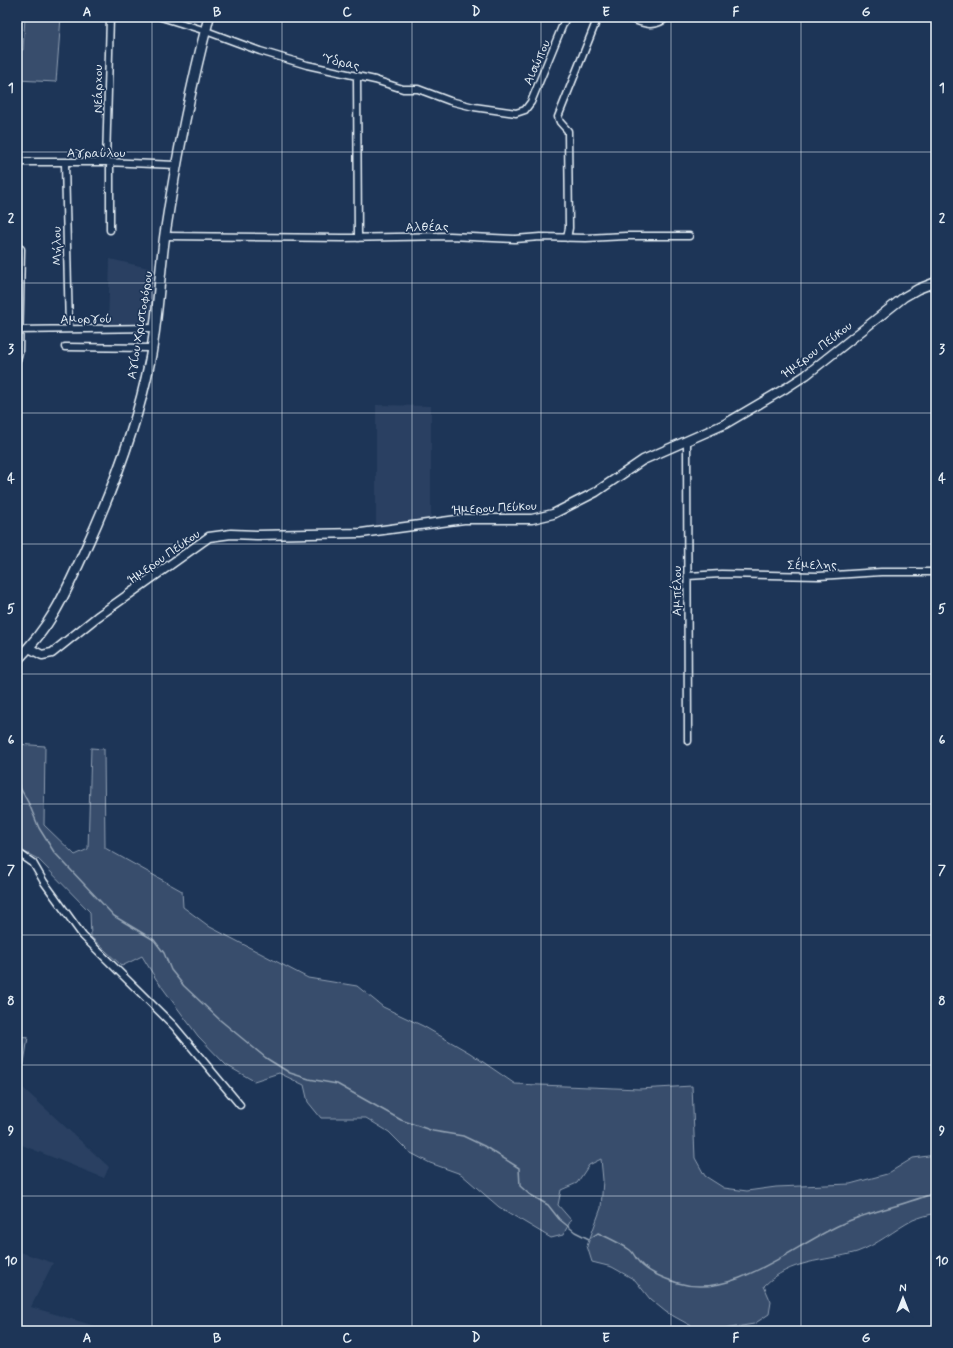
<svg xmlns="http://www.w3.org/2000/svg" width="953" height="1348" font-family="Mynerve,sans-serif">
<rect width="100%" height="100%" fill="#1d3557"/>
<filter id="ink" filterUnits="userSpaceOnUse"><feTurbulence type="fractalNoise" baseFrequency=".025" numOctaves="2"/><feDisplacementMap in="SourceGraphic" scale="8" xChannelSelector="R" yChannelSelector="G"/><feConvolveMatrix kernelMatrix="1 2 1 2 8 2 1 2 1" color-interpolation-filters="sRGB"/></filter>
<g filter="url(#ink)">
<path fill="#2a4162" d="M 110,259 L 157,270 L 150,326 L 108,326 Z
M 376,405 L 431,406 L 431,520 L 376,527 Z
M 23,1088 L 109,1167 L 104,1178 L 17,1143 L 17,1100 Z
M 17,1251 L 53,1263 L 31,1307 L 112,1331 L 17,1331 Z"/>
<path fill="#374d6c" stroke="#909fb2" d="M 25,17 L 61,17 L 56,82 L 17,80 L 17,50 L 23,50 Z
M 17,744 L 45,746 L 44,825 L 75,855 L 88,849 L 91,748 L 104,749 L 105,848 L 182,891 L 183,907 L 210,927 L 308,978 L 357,986 L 383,1007 L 423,1026 L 470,1053 L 515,1084 L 639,1089 L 692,1086 L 695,1158 L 705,1176 L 724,1188 L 747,1191 L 776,1187 L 850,1184 L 887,1174 L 913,1158 L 936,1155 L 936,1213 C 928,1215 920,1217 913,1220 C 894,1230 877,1245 857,1252 C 823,1262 791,1259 764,1286 L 771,1302 L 769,1314 L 754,1324 L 724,1329 L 697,1329 L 666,1312 L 650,1299 L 635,1280 L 612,1267 L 592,1262 L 587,1246 L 601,1208 L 603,1180 L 601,1159 L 589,1165 L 577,1183 L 561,1190 L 558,1205 L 571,1220 L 563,1235 L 551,1238 L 499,1207 L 461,1174 L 430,1163 L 409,1152 L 389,1132 L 366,1118 L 321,1118 L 308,1102 L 304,1085 L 279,1073 L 254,1081 L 226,1065 L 198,1036 L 156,979 L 142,956 L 122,966 L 91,937 L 90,912 L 38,859 L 17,848 Z
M 17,1036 L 28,1037 L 24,1063 L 17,1083 Z"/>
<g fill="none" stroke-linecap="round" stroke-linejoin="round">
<path stroke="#95a4b5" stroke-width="1.5" d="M 17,782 L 29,804 L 39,828 L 54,852 L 114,916 L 154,940 L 164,953 L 171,970 L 184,986 L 220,1020 L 266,1058 L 290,1073 L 309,1079 L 337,1084 L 401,1120 L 433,1131 L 463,1136 L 484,1146 L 519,1168 L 520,1186 L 529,1194 L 548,1205 L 559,1219 L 575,1232 L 589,1239 L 598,1233 C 609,1238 620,1243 630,1250 C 634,1253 635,1258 639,1262 C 648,1273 665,1279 678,1283 C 734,1300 795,1244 844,1223 C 874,1210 906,1205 936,1192"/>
<g stroke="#e8f1f8" stroke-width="9">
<path id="minor" d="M 161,17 L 206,31 L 260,51 L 307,65 L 375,80 L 403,89 L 418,89 L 450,101 L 474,107 L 516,113 L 525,110 L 531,102 L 566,17
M 627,17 C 641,23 655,29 667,17
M 357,76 L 358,238
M 17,162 L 106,162 L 176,165
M 106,162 L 110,17
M 65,163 L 69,329
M 110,230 L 110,162
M 165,236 L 342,238 L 450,236 L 515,239 L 540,237 L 586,238 L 626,236 L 689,236
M 567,238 L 569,228 L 568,131 L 560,122 L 558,117 L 598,17
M 17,330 L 154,328
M 65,347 L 152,348
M 17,360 L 19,352 L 21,249
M 687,441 L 688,741
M 688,576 L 721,574 L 819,576 L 881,572 L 936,572
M 17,852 L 33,863 L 44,882 L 83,936 L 174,1026 L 240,1105"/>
</g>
<g stroke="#e8f1f8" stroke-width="11">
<path id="tertiary" d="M 29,648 L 42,655 L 52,653 L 97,617 L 209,537 L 231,534 L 257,535 L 361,533 L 464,519 L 532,519 L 553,514 L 596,492 L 643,460 L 725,424 L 786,388 L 806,375 L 904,297 L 918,289 L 936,282"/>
</g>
<g stroke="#e8f1f8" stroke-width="12">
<path id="secondary" d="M 17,660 C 52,625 65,594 85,550 C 113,489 137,426 150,360 C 158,319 159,276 165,234 C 176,161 190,89 209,17"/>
</g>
<use href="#minor" stroke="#1d3557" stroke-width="6"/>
<use href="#tertiary" stroke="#1d3557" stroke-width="8"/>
<use href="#secondary" stroke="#1d3557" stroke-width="9"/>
</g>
</g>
<path fill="none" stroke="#e8f1f8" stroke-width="1" stroke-opacity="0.55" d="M 152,17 L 152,1331M 282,17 L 282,1331M 412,17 L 412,1331M 541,17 L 541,1331M 671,17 L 671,1331M 801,17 L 801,1331M 17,152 L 936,152M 17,283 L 936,283M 17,413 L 936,413M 17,544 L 936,544M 17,674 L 936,674M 17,804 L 936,804M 17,935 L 936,935M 17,1065 L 936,1065M 17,1196 L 936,1196"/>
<g text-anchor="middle" stroke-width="3.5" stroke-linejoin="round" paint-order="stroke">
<g font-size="13" fill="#e8f1f8" stroke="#1d3557">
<text transform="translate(341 61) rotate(12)" y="5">Ύδρας</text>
<text transform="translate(536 62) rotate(-66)" y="5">Αισώπου</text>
<text transform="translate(97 89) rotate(-90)" y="5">Νεάρχου</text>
<text x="96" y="157">Αγραύλου</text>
<text transform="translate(427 226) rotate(-1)" y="5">Αλθέας</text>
<text transform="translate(56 246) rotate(-91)" y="5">Μήλου</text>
<text transform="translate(86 318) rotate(-1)" y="5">Αμοργού</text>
<text transform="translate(139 325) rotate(-81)" y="5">Αγίου Χριστοφόρου</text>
<text transform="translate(816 349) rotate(-37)" y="5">Ήμερου Πεύκου</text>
<text transform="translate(494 507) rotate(-3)" y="5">Ήμερου Πεύκου</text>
<text transform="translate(163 556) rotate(-35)" y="5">Ήμερου Πεύκου</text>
<text transform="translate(812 564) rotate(-1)" y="5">Σέμελης</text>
<text transform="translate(676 591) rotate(-90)" y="5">Αμπέλου</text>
</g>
</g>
<rect width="953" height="1348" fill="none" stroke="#1d3557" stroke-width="44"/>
<g transform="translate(903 1298)" stroke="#1d3557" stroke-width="3" paint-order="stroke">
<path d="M0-3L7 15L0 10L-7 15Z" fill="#e8f1f8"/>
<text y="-6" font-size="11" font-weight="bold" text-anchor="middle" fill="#e8f1f8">N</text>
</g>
<rect x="22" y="22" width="909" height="1304" fill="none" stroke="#e8f1f8" stroke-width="1.5"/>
<g font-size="13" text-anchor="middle" font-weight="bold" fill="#e8f1f8">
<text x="87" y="16">A</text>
<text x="217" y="16">B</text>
<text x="347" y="16">C</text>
<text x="476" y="16">D</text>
<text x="606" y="16">E</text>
<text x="736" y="16">F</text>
<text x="866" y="16">G</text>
<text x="11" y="92">1</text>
<text x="942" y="92">1</text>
<text x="11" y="222">2</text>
<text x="942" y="222">2</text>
<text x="11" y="353">3</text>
<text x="942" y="353">3</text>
<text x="11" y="483">4</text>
<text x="942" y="483">4</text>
<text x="11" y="613">5</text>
<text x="942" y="613">5</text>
<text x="11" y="744">6</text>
<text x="942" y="744">6</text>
<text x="11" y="874">7</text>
<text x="942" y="874">7</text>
<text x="11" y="1005">8</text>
<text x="942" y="1005">8</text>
<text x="11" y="1135">9</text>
<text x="942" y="1135">9</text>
<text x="11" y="1265">10</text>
<text x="942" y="1265">10</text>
<text x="87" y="1342">A</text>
<text x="217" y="1342">B</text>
<text x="347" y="1342">C</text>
<text x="476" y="1342">D</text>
<text x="606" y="1342">E</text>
<text x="736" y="1342">F</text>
<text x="866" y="1342">G</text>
</g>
</svg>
